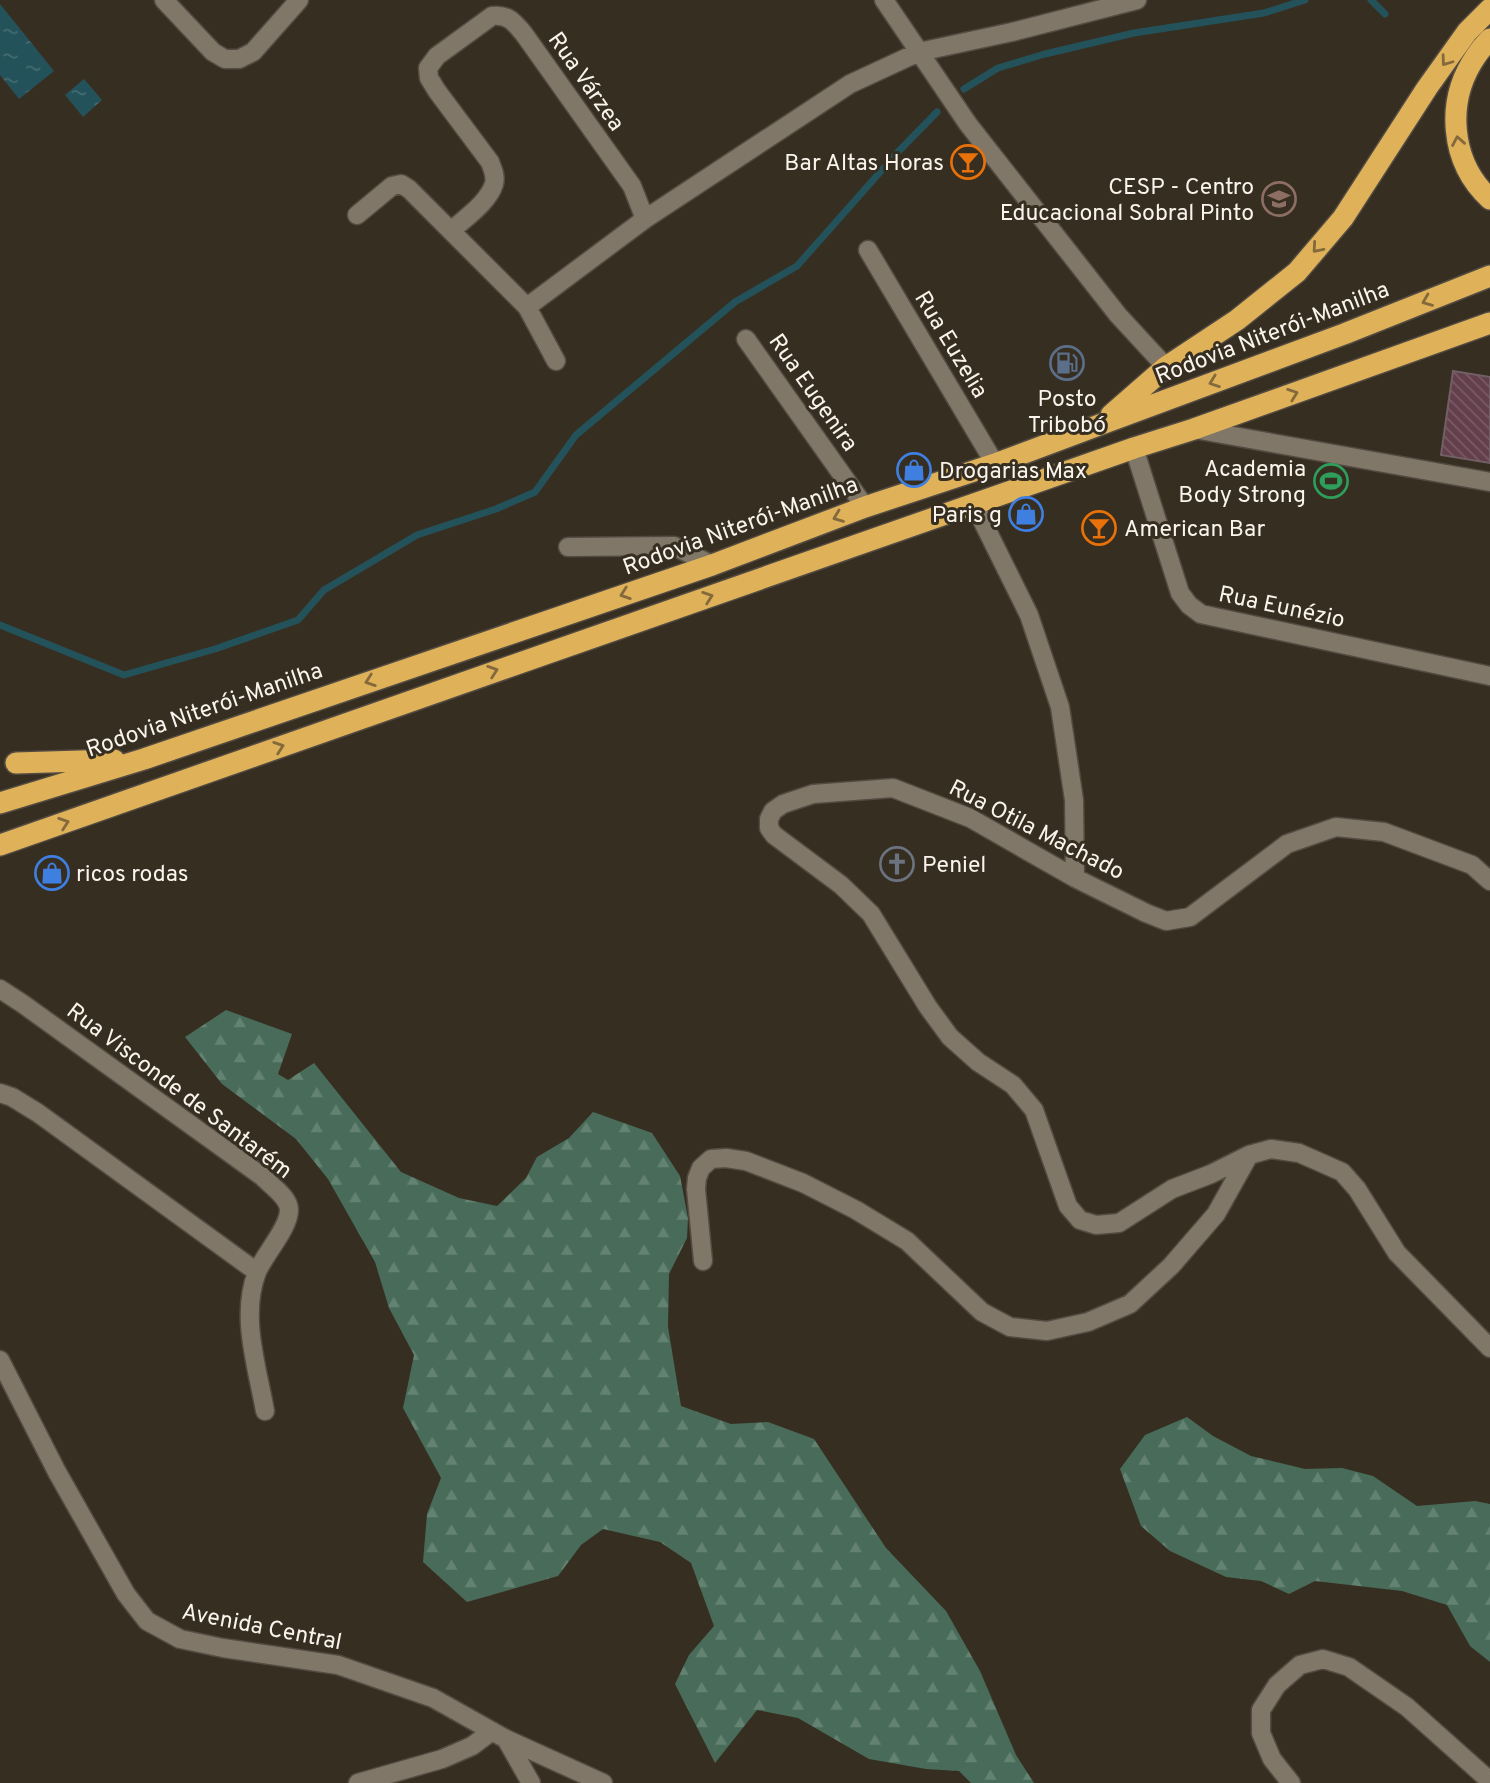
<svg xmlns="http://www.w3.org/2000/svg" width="1490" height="1783" font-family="Overpass,sans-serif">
<defs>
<pattern id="forest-firs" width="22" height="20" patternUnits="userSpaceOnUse" patternTransform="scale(1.75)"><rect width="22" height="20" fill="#486c59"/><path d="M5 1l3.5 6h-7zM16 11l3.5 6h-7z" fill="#638271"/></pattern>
<pattern id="water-ripples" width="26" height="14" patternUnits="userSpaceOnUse" patternTransform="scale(1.75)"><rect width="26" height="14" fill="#24525a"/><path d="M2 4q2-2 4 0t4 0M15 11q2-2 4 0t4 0" fill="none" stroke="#456c72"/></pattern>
<pattern id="building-back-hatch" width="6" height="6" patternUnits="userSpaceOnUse" patternTransform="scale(1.75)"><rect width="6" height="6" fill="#623f4b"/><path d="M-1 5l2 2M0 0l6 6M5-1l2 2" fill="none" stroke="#795b65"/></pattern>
</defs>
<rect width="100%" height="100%" fill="#372e22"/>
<path fill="url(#forest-firs)" d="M 226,1010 L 292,1034 L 278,1074 L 288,1080 L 314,1063 L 401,1172 L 459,1198 L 497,1206 L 526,1178 L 537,1157 L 569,1138 L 593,1112 L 652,1133 L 680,1176 L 688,1218 L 687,1238 L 669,1274 L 668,1327 L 681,1406 L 731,1424 L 768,1422 L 814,1439 L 886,1548 L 946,1611 L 980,1671 L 1016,1755 L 1034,1783 L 971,1783 L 959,1771 L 926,1769 L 869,1759 L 798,1718 L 757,1710 L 715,1763 L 675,1684 L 689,1655 L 714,1626 L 691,1563 L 660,1542 L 603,1529 L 581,1545 L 558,1576 L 467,1602 L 423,1562 L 427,1514 L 441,1478 L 403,1408 L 414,1355 L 389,1308 L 375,1262 L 328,1179 L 296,1139 L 222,1084 L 185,1037 Z
M 1187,1417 L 1213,1436 L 1251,1456 L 1305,1469 L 1342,1468 L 1373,1476 L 1417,1506 L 1475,1501 L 1490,1504 L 1490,1662 L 1470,1646 L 1447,1605 L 1402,1591 L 1315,1581 L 1289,1594 L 1261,1581 L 1226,1577 L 1170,1551 L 1141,1526 L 1120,1469 L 1145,1435 Z"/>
<path fill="url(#water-ripples)" d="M 0,4 L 54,71 L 19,99 L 0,75 Z
M 84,79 L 102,100 L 83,117 L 65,95 Z"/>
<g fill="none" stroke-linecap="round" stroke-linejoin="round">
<path stroke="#24525a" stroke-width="7" d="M 1371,0 L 1385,14
M 964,89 L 998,68 L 1045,54 L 1134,33 L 1264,13 L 1305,0
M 0,625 L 124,675 L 215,649 L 298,620 L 324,590 L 417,535 L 496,509 L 535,492 L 576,435 L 735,302 L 797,266 L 897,153 L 937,112"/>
</g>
<path fill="url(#building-back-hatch)" stroke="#715f65" stroke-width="2" d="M 1453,371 L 1490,377 L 1490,463 L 1441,455 Z"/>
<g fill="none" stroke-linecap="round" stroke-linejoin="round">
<g stroke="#534b41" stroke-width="21">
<path id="minor" d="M 164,0 L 213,52 L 225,59 L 239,59 L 253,52 L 299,0
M 884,0 L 968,124 L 1118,315 L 1166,367
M 357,215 L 392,186 L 401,184 L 409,189 L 527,307 L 556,361
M 451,231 C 465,218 488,203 494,184 C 496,176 493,170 490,162 L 437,91 L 429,78 L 428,68 L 437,56 L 492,16 C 508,14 514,22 524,34 L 632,186 L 645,219
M 868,250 L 995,464
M 527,307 L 645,219 L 850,84 L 919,52 L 1012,32 L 1137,0
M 746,339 L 865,507
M 1194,429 L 1490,482
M 1134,448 L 1180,593 L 1189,605 L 1201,614 L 1490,676
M 974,504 L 1029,615 L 1060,707 L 1074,800 L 1075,878
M 568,547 L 674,546 L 712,565
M 1490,881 L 1472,865 L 1384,832 L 1336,827 L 1287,844 L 1190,917 L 1166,921 L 1146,913 L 1075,878 L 970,818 L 893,788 L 813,794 L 783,804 L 773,811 L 769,819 L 769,828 L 774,835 L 841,885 L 871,914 L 928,1007 L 950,1037 L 978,1062 L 1013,1085 L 1034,1110 L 1068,1206 L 1080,1220 L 1096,1225 L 1119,1223 L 1172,1189 L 1211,1174 L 1249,1155 L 1271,1149 L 1299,1153 L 1342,1172 L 1357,1189 L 1397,1253 L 1490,1348
M 0,989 L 23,1004 L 263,1177 C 271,1186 289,1197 289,1210 C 289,1228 264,1255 257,1272 C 240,1316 257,1366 265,1411
M 0,1093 L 12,1097 L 38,1113 L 257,1272
M 703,1261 L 696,1189 L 697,1178 L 701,1168 L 711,1159 L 726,1158 L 746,1161 L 803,1183 L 856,1210 L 907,1241 L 982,1312 L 1010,1327 L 1047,1331 L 1088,1322 L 1130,1304 L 1171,1266 L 1216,1214 L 1249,1155
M 0,1360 L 57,1472 L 126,1594 L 147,1621 L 180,1639 L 223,1648 L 338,1665 L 433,1698 L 506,1739 L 603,1783
M 506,1739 L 531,1783
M 358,1783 L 442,1759 L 472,1746 L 492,1731
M 1291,1783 L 1272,1759 L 1261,1733 L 1261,1710 L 1277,1685 L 1300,1665 L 1323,1659 L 1349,1667 L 1407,1707 L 1490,1781"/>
</g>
<g stroke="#534b41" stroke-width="24">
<path id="highway" d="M 1490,39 C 1485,44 1480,50 1476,56 C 1445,101 1450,162 1490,199
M 1111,415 L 1166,367 L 1237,320 L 1297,272 L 1343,218 L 1427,88 L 1467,32 L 1490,9
M 16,763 L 114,760
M 0,803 L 144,759 L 712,565 L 865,507 L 995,464 L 1099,425 L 1344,334 L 1490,276
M 0,845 L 1134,448 L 1194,429 L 1490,323"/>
</g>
<use href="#minor" stroke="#817769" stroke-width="18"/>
<use href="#highway" stroke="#dfb25a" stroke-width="21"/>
</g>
<defs><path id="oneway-chevron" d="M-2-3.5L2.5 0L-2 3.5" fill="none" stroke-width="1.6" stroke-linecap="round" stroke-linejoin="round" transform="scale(1.75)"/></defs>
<g stroke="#83693b">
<use href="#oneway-chevron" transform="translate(1446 61) rotate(126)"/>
<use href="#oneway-chevron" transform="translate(1458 141) rotate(-100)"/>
<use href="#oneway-chevron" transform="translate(1317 248) rotate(131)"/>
<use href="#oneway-chevron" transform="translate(1427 301) rotate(158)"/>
<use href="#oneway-chevron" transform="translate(1214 382) rotate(160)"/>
<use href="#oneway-chevron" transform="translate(1293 394) rotate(-20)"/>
<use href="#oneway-chevron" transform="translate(838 517) rotate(159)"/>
<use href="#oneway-chevron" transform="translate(625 594) rotate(161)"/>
<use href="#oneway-chevron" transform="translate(708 597) rotate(-19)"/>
<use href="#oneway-chevron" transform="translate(493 671) rotate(-19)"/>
<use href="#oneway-chevron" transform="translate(370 681) rotate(161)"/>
<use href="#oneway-chevron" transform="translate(279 747) rotate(-19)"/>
<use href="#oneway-chevron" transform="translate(64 823) rotate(-19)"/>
</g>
<defs>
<g id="bar-ring" transform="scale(1.75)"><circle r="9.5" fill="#372e22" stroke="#e8710a" stroke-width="1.5"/><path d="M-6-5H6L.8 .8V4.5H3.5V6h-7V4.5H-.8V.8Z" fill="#e8710a"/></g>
<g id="school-ring" transform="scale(1.75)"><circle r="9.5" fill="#372e22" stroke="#8d6e63" stroke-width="1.5"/><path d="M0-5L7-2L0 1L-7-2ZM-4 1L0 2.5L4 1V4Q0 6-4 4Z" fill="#8d6e63"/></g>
<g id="fuel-ring" transform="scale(1.75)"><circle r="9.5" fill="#372e22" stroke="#5c6f8a" stroke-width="1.5"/><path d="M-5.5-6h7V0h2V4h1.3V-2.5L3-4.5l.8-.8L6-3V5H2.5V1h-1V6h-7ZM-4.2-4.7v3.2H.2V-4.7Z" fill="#5c6f8a"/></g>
<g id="shop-ring" transform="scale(1.75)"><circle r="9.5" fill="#372e22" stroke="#3f7fe0" stroke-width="1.5"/><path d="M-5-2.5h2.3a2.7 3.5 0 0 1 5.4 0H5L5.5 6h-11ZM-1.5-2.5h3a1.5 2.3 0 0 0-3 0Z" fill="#3f7fe0"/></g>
<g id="stadium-ring" transform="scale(1.75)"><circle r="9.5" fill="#372e22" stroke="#2e9e5b" stroke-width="1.5"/><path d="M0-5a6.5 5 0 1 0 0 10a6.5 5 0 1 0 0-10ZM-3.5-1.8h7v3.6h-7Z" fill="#2e9e5b"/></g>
<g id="church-ring" transform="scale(1.75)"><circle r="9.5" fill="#372e22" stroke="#6b7280" stroke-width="1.5"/><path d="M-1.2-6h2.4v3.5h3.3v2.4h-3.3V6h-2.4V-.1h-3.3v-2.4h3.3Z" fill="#6b7280"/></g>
</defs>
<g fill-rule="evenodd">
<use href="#bar-ring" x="968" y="162"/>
<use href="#school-ring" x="1279" y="199"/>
<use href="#fuel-ring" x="1067" y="363"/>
<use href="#shop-ring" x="914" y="470"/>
<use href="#stadium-ring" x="1331" y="481"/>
<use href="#shop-ring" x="1026" y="514"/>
<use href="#bar-ring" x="1099" y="528"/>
<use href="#church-ring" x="897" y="864"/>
<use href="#shop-ring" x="52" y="873"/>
</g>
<g text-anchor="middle" stroke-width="6" stroke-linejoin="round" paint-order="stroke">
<g font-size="23" fill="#faf4ec" stroke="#372e22">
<text transform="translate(587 81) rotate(55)" y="8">Rua Várzea</text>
<text transform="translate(1272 332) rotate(-21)" y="8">Rodovia Niterói-Manilha</text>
<text transform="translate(952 344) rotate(59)" y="8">Rua Euzelia</text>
<text transform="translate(814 392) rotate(55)" y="8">Rua Eugenira</text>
<text transform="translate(740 525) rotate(-20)" y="8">Rodovia Niterói-Manilha</text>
<text transform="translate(1282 606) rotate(12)" y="8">Rua Eunézio</text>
<text transform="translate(204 709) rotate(-19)" y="8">Rodovia Niterói-Manilha</text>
<text transform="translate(1037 829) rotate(27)" y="8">Rua Otila Machado</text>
<text transform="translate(180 1090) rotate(37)" y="8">Rua Visconde de Santarém</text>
<text transform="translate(262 1626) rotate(11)" y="8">Avenida Central</text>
</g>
<g font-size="23" fill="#faf4ec" stroke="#372e22" text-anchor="end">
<text x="944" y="170">Bar Altas Horas</text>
<text x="1254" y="194">CESP - Centro<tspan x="1254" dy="26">Educacional Sobral Pinto</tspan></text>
<text x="1067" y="406" text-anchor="middle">Posto<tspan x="1067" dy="26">Tribobó</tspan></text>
<text x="1306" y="476">Academia<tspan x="1306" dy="26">Body Strong</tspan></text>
<text x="939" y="478" text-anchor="start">Drogarias Max</text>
<text x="1002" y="522">Paris g</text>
<text x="1124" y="536" text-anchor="start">American Bar</text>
<text x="922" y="872" text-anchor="start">Peniel</text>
<text x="76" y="881" text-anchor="start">ricos rodas</text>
</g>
</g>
</svg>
